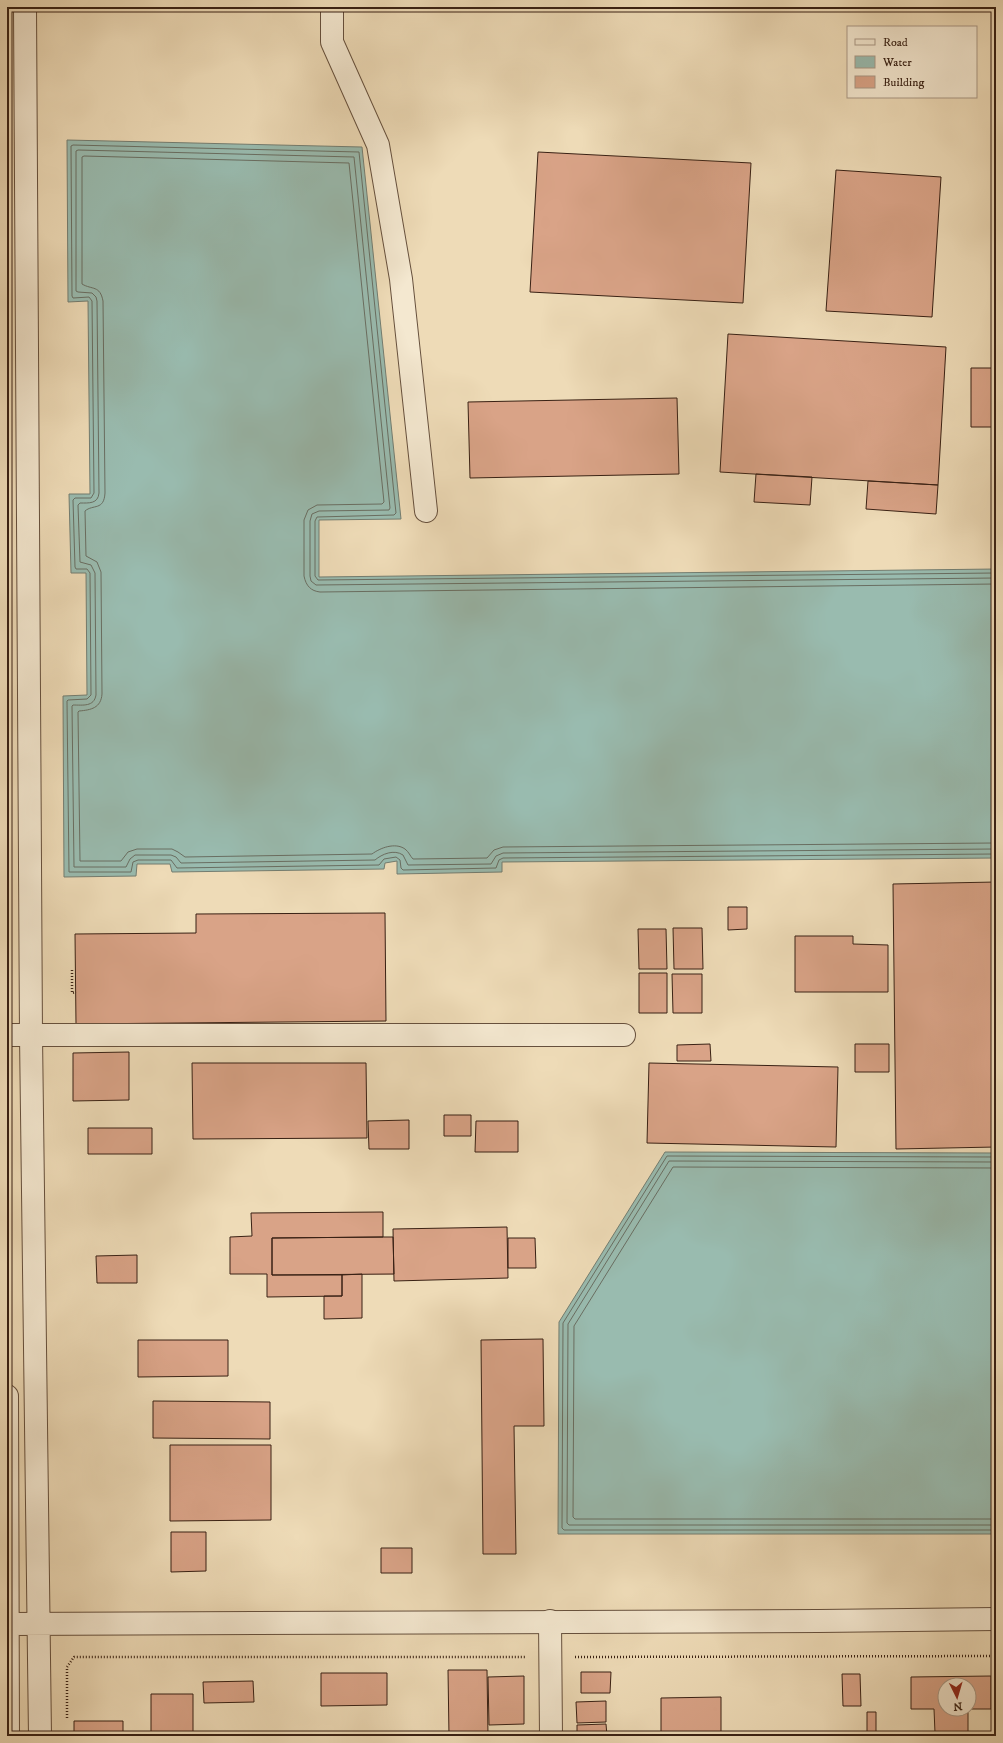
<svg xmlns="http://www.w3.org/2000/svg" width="1003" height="1743" font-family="'IM FELL DW Pica',serif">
<rect width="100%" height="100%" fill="#eedbb7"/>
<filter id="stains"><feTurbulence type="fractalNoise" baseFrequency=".005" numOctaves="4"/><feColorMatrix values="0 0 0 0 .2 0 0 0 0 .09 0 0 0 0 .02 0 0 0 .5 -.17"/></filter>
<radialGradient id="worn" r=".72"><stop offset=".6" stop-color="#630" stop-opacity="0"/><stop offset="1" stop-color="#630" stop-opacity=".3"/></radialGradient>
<path fill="#99bbaf" stroke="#737d71" d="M 67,140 L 362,147 L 401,519 L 319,520 L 319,577 L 996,569 L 996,858 L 502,862 L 502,872 L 397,874 L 397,861 L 385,863 L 384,869 L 172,872 L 170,864 L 137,864 L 136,876 L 64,877 L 63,696 L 87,695 L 86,573 L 71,573 L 69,494 L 90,494 L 88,301 L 68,302 Z
M 665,1152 L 996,1153 L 996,1534 L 558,1534 L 559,1322 Z"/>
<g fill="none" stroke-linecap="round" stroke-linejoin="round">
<path stroke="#696e62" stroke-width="1" d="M 996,573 L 318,580 L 315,576 L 315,521 L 317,517 L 394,515 L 396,513 L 359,152 L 73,145 L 71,146 L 72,296 L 73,298 L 89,297 L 92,301 L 94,493 L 91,498 L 75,498 L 73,500 L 75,567 L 76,569 L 87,569 L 90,573 L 91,695 L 87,699 L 68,700 L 67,701 L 69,872 L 131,872 L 133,862 L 138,860 L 171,860 L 177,868 L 379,865 L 384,859 L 396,857 L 400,860 L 401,868 L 403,870 L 496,868 L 499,860 L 503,858 L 996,854
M 996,578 L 316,585 L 311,581 L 310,576 L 310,521 L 312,514 L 319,511 L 389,510 L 390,508 L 354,157 L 78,150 L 76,151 L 76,291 L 78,292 L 92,293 L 96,297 L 97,301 L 99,493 C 98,504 89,503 80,503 L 78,505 L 80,562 L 91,565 L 95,573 L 96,695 C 94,707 83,705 73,705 L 72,706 L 74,867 L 126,867 L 130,859 L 135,855 L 171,855 L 176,857 L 181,863 L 375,860 C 382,854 394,849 403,855 L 408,865 L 491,864 L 496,856 L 503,853 L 996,849
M 996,584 L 320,592 C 311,591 306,586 304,576 L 304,520 L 308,510 L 317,505 L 382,504 L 384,502 L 349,163 L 84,156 L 82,157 L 82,284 C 92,290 100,285 103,301 L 105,493 C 104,511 93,504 85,511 L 86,556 L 97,562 L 101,572 L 102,694 C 101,708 91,710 79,711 L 78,712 L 80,861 L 121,861 L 128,852 L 137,849 L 172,849 L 178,852 L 185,857 L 372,854 C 380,848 395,842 405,849 C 409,852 410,856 413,859 L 487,858 L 494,850 L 503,847 L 996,843
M 996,1157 L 667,1156 L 563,1323 L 562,1528 L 564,1530 L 996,1530
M 996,1162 L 669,1161 L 568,1324 L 567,1523 L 569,1525 L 996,1525
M 996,1168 L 673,1167 L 574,1326 L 573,1517 L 575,1519 L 996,1519"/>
</g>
<path fill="#d9a387" stroke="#392114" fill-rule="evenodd" d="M 538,152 L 751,163 L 743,303 L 530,292 Z
M 836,170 L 941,177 L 932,317 L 826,311 Z
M 728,334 L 946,347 L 938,485 L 720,472 Z
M 971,368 L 996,368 L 995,427 L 971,427 Z
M 677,398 L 679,474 L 470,478 L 468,402 Z
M 756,474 L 812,477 L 810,505 L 754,502 Z
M 868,481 L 938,485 L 936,514 L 866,509 Z
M 996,882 L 996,1147 L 896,1149 L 893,884 Z
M 728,907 L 747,907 L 747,929 L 728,930 Z
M 385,913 L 386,1021 L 76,1024 L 75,934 L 196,933 L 196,914 Z
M 673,928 L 702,928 L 703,969 L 674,969 Z
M 638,929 L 666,929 L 667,969 L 639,969 Z
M 795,936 L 853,936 L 853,944 L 888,945 L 888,992 L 795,992 Z
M 639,973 L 667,973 L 667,1013 L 639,1013 Z
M 672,974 L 702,974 L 702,1013 L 673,1013 Z
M 710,1044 L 711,1061 L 677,1061 L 677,1045 Z
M 855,1044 L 889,1044 L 889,1072 L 855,1072 Z
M 129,1052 L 129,1100 L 73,1101 L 73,1053 Z
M 192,1063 L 366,1063 L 367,1138 L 193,1139 Z
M 649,1063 L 838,1067 L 836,1147 L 647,1143 Z
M 444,1115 L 471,1115 L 471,1136 L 444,1136 Z
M 409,1120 L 409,1149 L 369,1149 L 368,1121 Z
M 476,1121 L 518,1121 L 518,1152 L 475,1152 Z
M 88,1128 L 152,1128 L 152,1154 L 88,1154 Z
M 383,1212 L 383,1237 L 272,1238 L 272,1275 L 342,1275 L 342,1296 L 267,1297 L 267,1274 L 230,1274 L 230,1237 L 252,1236 L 251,1213 Z
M 507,1227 L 508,1278 L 394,1281 L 393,1229 Z
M 383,1237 L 393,1237 L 394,1274 L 272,1275 L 272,1238 Z
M 508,1238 L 535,1238 L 536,1268 L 508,1268 Z
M 137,1255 L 137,1283 L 97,1283 L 96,1256 Z
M 362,1274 L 362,1318 L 324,1319 L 324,1296 L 342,1296 L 342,1275 Z
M 543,1339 L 544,1426 L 514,1426 L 516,1554 L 483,1554 L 481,1340 Z
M 138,1340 L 228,1340 L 228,1376 L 138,1377 Z
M 153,1401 L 270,1402 L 270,1439 L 153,1438 Z
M 170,1445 L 271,1445 L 271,1520 L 170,1521 Z
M 171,1532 L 206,1532 L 206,1571 L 171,1572 Z
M 381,1548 L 412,1548 L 412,1573 L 381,1573 Z
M 448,1670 L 487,1670 L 488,1736 L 449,1736 Z
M 581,1672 L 611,1672 L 610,1693 L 581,1693 Z
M 321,1673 L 387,1673 L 387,1705 L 321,1706 Z
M 842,1674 L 860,1674 L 861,1706 L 843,1706 Z
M 524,1676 L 524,1724 L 489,1725 L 488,1677 Z
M 991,1676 L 991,1709 L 968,1709 L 968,1733 L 935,1733 L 934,1709 L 911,1709 L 911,1677 ZM 945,1685 L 969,1685 L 969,1709 L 945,1709 Z
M 253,1681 L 254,1702 L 204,1703 L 203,1682 Z
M 151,1694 L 193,1694 L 193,1736 L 151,1736 Z
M 721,1697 L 721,1736 L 661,1736 L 661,1698 Z
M 606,1701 L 606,1722 L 577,1723 L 576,1702 Z
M 867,1712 L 876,1712 L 876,1736 L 867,1736 Z
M 74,1721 L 123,1721 L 123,1736 L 74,1736 Z
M 606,1724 L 607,1736 L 577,1736 L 577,1725 Z"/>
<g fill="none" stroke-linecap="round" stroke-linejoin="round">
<g stroke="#66503d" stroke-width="24">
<path id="minor" d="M 332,7 L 332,42 L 378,145 L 401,279 L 426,511
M 7,1035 L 624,1035
M 550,1621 L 551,1736"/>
</g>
<g stroke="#66503d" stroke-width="24">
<path id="tertiary" d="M 25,7 L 31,1036 L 40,1736
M 7,1396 L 8,1736
M 8,1624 L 819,1621 L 996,1619"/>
</g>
<path stroke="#392114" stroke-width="2.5" stroke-dasharray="1 2" stroke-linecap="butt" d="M 72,970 L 72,993 L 76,992
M 575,1657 L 996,1656
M 67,1718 L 67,1667 L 74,1657 L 526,1657"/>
<use href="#minor" stroke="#f4e8d0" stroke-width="22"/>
<use href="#tertiary" stroke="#f4e8d0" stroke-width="22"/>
</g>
<rect width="1003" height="1743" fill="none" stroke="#eedbb7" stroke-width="24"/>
<rect x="8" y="8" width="987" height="1727" fill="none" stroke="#392114" stroke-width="2"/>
<rect x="12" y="12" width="979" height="1719" fill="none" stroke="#392114"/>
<rect x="847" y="26" width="130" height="72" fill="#f4e8d0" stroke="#a99885"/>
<rect x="855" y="39" width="20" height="6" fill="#f4e8d0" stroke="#a99885"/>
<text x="883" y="46" font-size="12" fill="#392114">Road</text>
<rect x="855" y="56" width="20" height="12" fill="#99bbaf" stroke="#a99885"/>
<text x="883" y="66" font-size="12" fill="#392114">Water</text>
<rect x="855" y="76" width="20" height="12" fill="#d9a387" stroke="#a99885"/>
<text x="883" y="86" font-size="12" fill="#392114">Building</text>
<g transform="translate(957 1697) rotate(175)"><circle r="19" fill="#f4e8d0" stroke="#a99885"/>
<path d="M0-3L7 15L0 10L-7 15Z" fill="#8f2418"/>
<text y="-6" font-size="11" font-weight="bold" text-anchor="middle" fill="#392114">N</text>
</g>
<rect width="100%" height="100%" filter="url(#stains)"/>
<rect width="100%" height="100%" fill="url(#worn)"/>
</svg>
